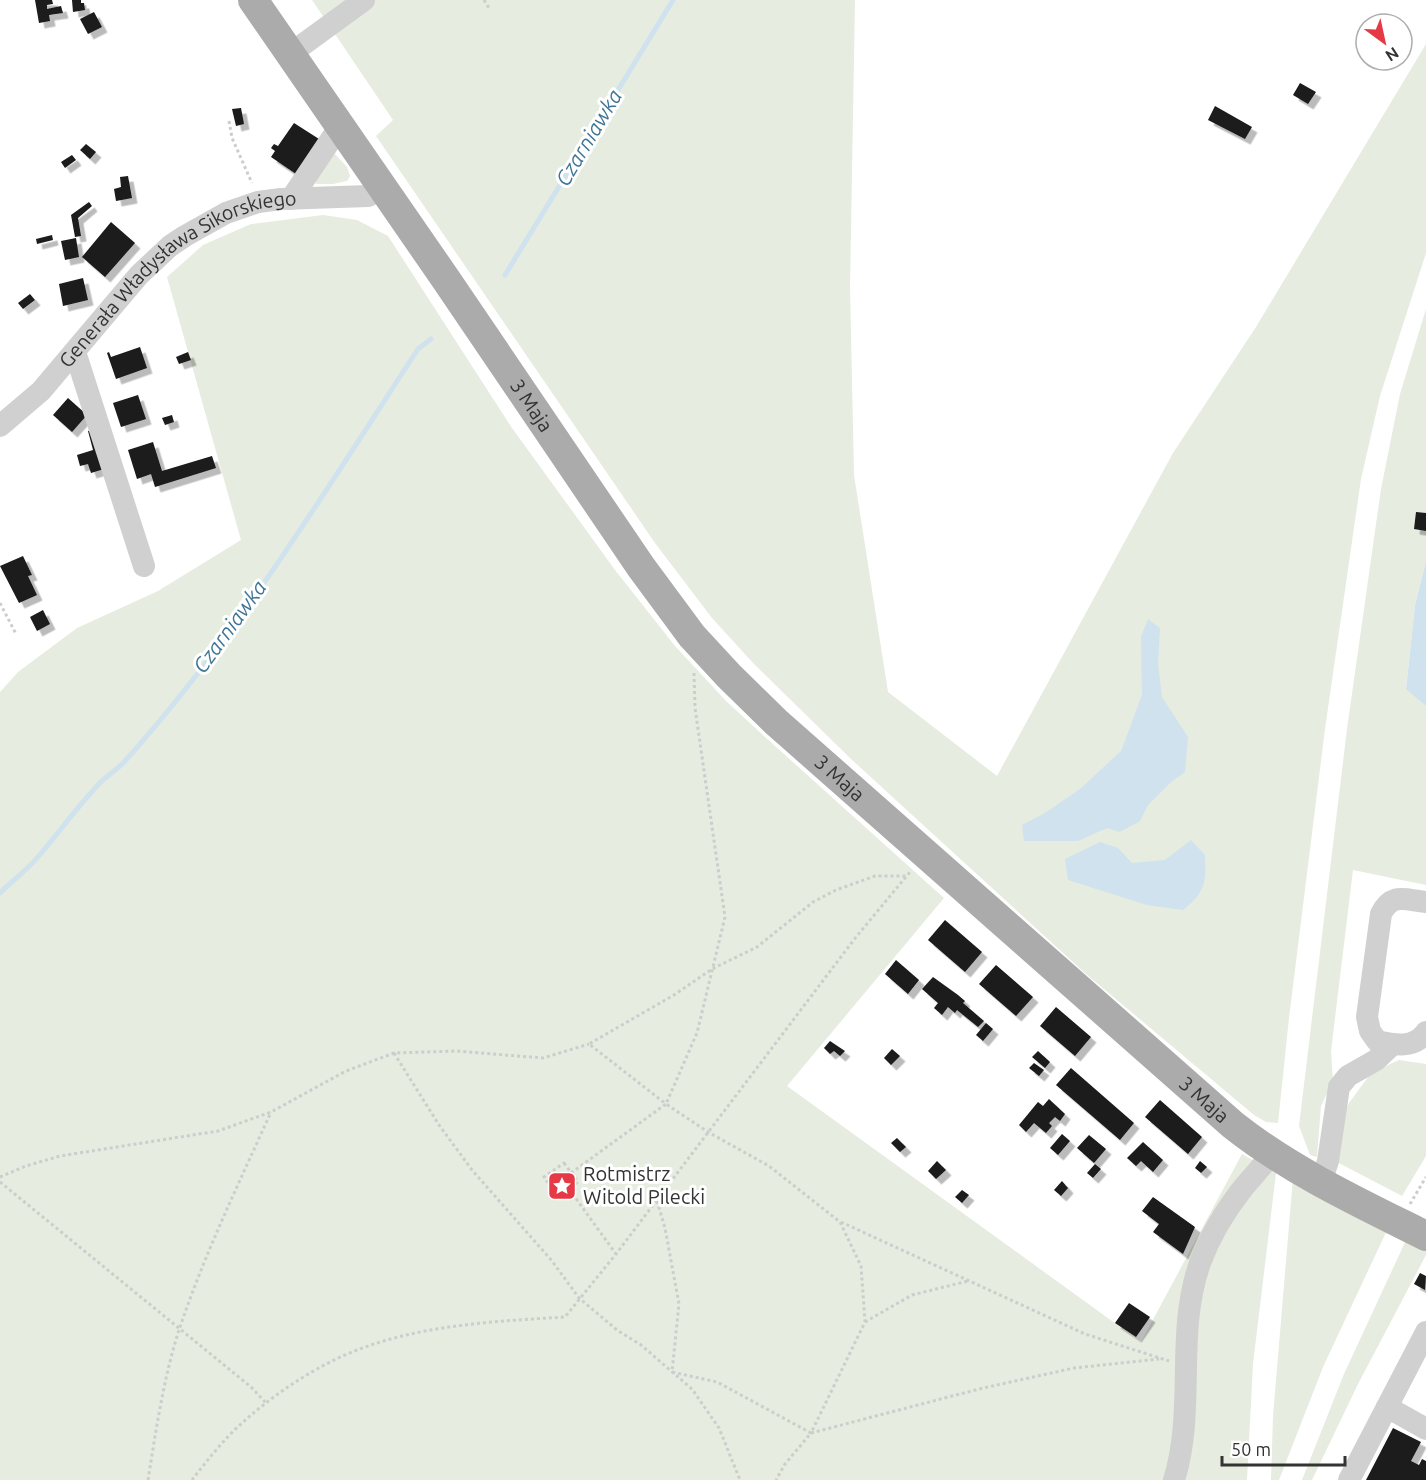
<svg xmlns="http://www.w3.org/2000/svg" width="1426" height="1480" font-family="Ubuntu,sans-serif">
<defs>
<filter id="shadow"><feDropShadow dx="5.5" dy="5.5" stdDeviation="0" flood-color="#0004"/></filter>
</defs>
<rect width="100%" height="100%" fill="#fff"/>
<path fill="#e6ecdf" d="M 312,0 L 855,0 L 850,287 L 854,475 L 888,692 L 997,776 L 1173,453 L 1256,327 L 1426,44 L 1426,253 L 1380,396 L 1361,479 L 1325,729 L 1289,1018 L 1278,1123 L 1266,1122 L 1254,1115 L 1086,974 L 851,759 L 754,664 L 712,618 L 655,543 L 376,136 L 393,120 Z
M 335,154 L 347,167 L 350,176 L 347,181 L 333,184 L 316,184 L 315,182 L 330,157 Z
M 323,215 L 357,220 L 388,236 L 512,428 L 615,570 L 675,646 L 726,701 L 765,737 L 944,898 L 787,1086 L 1141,1342 L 1242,1154 L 1276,1173 L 1253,1364 L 1247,1480 L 0,1480 L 0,692 L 18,672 L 77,628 L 158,591 L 241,540 L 167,277 L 203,245 L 251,224 Z
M 1426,309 L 1426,561 L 1415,605 L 1406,688 L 1426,706 L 1426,885 L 1353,870 L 1331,1051 L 1333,1081 L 1321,1106 L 1317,1157 L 1310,1155 L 1299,1126 L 1347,729 L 1381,489 L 1400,394 Z
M 1399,1060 L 1426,1064 L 1426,1156 L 1402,1196 L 1335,1161 L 1339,1122 L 1349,1103 L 1371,1073 Z
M 1293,1178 L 1388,1228 L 1323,1367 L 1279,1480 L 1271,1480 L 1273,1416 Z
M 1407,1238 L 1426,1249 L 1426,1255 L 1358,1384 L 1312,1480 L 1302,1480 L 1344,1374 Z"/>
<path fill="#cfe2ee" d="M 1426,561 L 1426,706 L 1406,689 L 1415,605 Z
M 1148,619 L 1160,628 L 1158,663 L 1162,697 L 1188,737 L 1185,772 L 1170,783 L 1148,805 L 1140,821 L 1120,832 L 1107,828 L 1078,841 L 1024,841 L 1022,825 L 1045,813 L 1080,789 L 1121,751 L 1142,695 L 1141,637 Z
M 1191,840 L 1205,855 C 1206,882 1206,892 1183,910 L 1147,905 L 1068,880 L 1065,859 L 1100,842 L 1118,848 L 1132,863 L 1165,860 Z"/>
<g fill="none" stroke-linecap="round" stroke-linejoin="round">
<path stroke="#cfe2ee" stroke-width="5" d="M 505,275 L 673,0
M 0,893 C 12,881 26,871 37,858 C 58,834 76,808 98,785 C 106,776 117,770 125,761 C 238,635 326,490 418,349 L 431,339"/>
</g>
<path fill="#1a1a1a" filter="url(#shadow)" d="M 35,0 L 52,0 L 53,4 L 47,5 L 47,9 L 61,6 L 63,13 L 49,15 L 50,21 L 39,23 Z
M 72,0 L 81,0 L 81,3 L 84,3 L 85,10 L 73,12 Z
M 94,12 L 102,27 L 88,34 L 80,19 Z
M 1300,83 L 1316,92 L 1308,104 L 1293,95 Z
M 1215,106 L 1252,127 L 1245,139 L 1208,120 Z
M 241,108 L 244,124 L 236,126 L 232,109 Z
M 294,123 L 319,139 L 296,174 L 271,157 L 275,151 L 271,148 L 274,144 L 278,146 Z
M 86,144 L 96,152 L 90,159 L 80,150 Z
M 72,155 L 76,160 L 65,168 L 61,162 Z
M 128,176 L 132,198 L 116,201 L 114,189 L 121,187 L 120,177 Z
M 89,202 L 92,206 L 78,218 L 81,236 L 75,237 L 71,215 Z
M 111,222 L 135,243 L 105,277 L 82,257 Z
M 52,235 L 53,240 L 37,244 L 36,239 Z
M 76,238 L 79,257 L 65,260 L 61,241 Z
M 83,278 L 88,300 L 63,306 L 59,284 Z
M 30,294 L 35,300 L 23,309 L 18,303 Z
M 140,347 L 147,368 L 116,379 L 107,353 L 109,352 L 111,357 Z
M 188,352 L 191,360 L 179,364 L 176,357 Z
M 138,395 L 146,419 L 121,427 L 113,403 Z
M 68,398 L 87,415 L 72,432 L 53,415 Z
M 172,415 L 174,422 L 165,425 L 162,418 Z
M 93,430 L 104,469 L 91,473 L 88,464 L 80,466 L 77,455 L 93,450 L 88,431 Z
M 153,442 L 162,471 L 212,456 L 216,468 L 155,487 L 151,474 L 137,479 L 128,450 Z
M 1416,512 L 1426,513 L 1426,531 L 1414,529 Z
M 23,556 L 32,575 L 28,576 L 37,595 L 19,603 L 0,566 Z
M 43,610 L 50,624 L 37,631 L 30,617 Z
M 945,920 L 982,952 L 965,972 L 928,940 Z
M 896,960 L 919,980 L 908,994 L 885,974 Z
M 996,965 L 1033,997 L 1016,1016 L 979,984 Z
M 933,977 L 958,995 L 965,1001 L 963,1003 L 984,1021 L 978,1027 L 957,1010 L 955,1013 L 948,1007 L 942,1015 L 934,1008 L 938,1003 L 922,989 Z
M 1056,1007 L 1091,1037 L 1075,1056 L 1040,1026 Z
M 986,1023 L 993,1029 L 983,1041 L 976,1035 Z
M 830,1041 L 845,1051 L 840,1056 L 834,1051 L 830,1054 L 824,1048 Z
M 892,1049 L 900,1056 L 891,1065 L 884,1058 Z
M 1038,1051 L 1050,1062 L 1045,1068 L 1032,1057 Z
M 1034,1063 L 1044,1070 L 1039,1076 L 1029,1068 Z
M 1071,1068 L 1134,1123 L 1120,1140 L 1056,1085 Z
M 1049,1099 L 1065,1114 L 1060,1121 L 1055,1117 L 1049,1123 L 1052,1126 L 1046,1133 L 1034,1123 L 1026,1132 L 1019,1125 L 1038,1102 L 1043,1106 Z
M 1160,1100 L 1202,1137 L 1188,1154 L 1145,1117 Z
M 1062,1134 L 1070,1141 L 1058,1155 L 1050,1148 Z
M 1089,1135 L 1106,1149 L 1094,1163 L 1077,1148 Z
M 897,1138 L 906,1147 L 900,1152 L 891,1143 Z
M 1143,1142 L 1163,1160 L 1153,1172 L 1141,1161 L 1136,1166 L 1127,1158 Z
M 937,1161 L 946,1170 L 936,1179 L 928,1171 Z
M 1200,1161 L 1207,1167 L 1201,1173 L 1195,1168 Z
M 1095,1164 L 1101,1169 L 1093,1178 L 1087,1173 Z
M 1062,1181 L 1068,1188 L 1061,1196 L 1054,1190 Z
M 962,1190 L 969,1195 L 962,1203 L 955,1197 Z
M 1153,1197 L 1195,1227 L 1183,1254 L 1153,1232 L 1159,1224 L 1142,1211 Z
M 1420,1273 L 1426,1276 L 1425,1290 L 1414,1284 Z
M 1129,1303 L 1150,1317 L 1136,1337 L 1115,1323 Z
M 1393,1428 L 1421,1442 L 1411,1461 L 1419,1465 L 1422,1459 L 1426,1461 L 1426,1480 L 1366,1480 Z"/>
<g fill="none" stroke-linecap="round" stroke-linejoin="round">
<path stroke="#cdcdcd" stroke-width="3" stroke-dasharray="3 3" stroke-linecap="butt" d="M 484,0 L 489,8
M 229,121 L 232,138 L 252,183
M 0,603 L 16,634
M 694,673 L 695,708 L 725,917 L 697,1033 L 666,1104 L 708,1132 L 769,1166 L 840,1222 L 861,1266 L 865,1322 L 811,1433 L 979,1389 L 1074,1368 L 1159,1359
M 394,1053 L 439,1125 L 472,1170 L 552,1261 L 579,1298 L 617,1330 L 641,1345 L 692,1389 L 719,1428 L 740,1480
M 564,1163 L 578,1182 L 558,1197 L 544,1177 Z
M 571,1173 L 666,1104 L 589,1044 L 674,995 L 712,969 L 757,947 L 813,902 L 836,890 L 875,876 L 907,876
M 0,1177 L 26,1166 L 60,1156 L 218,1131 L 271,1112 L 346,1071 L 394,1053 L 456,1051 L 543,1058 L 589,1044
M 0,1182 L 251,1387 L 266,1403
M 569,1189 L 616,1254
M 657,1201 L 665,1228 L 679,1304 L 672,1372 L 717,1382 L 811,1433 L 785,1464 L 776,1480
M 1410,1204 L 1426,1177
M 841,1222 L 1085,1334 L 1169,1361
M 865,1322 L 912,1295 L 968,1281
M 148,1480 C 156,1430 164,1375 180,1327 C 205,1253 239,1183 271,1112
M 192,1480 C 209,1458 228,1434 250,1416 C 285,1386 328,1359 371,1345 C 433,1324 501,1321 565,1317 L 616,1254 L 856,937 L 910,872"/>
<g stroke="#d0d0d0" stroke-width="22">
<path d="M 290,54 L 364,0"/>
<path d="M 291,199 L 340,126"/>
<path d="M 75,352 L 144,566"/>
<path id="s1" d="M 0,426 L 41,391 L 139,275 L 170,246 L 185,236 L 226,213 L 258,202 L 281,199 L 368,196 L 383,189"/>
<path d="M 1426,902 C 1405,900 1392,892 1381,914 L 1367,1017 L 1370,1031 L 1377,1041 C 1395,1045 1414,1049 1426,1032"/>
<path d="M 1321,1182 L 1328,1161 L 1339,1087 L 1348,1076 L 1376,1060 L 1392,1045"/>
<path d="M 1387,1407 L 1426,1429"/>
<path d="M 1174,1480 C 1196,1410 1175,1333 1200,1263 C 1210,1236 1225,1211 1243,1188 C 1253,1176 1263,1166 1272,1153"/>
<path d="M 1349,1480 L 1426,1332"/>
</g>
<path stroke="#ababab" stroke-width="30" id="s2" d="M 253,0 L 445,278 L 641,567 L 692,636 L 729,676 L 776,722 L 1233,1125 C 1291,1171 1360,1203 1426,1236"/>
</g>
<defs>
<g id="sight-square" transform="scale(1.5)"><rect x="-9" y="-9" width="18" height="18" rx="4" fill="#e63946" stroke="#fff"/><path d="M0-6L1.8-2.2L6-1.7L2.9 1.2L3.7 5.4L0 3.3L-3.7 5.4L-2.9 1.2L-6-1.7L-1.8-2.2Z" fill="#fff"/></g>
</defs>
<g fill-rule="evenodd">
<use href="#sight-square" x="562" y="1186"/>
</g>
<g text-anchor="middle" stroke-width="6" stroke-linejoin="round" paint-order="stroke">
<g font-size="20" fill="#333" stroke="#fff">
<text dy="7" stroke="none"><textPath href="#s1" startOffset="237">Generała Władysława Sikorskiego</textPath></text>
<text dy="7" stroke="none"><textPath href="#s2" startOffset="492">3 Maja</textPath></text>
<text dy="7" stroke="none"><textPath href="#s2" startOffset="978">3 Maja</textPath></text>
<text dy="7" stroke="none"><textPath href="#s2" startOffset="1464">3 Maja</textPath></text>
</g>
<g font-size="20" fill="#333" stroke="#fff" text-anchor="start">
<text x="583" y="1181">Rotmistrz<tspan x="583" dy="23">Witold Pilecki</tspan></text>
</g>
<g font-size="21" font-style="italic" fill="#3f7597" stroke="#fff">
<text transform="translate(589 138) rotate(-59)" y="7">Czarniawka</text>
<text transform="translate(230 627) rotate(-54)" y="7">Czarniawka</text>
</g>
</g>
<g transform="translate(1384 42) rotate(147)"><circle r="28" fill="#ffffff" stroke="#adadad" stroke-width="1.5"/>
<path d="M0-4.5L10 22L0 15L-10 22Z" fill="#e63946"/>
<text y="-9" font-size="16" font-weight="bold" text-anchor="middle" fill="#333333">N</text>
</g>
<path d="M1222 1456v9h123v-9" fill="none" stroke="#333333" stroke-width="3"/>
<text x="1231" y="1456" font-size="18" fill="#333333" stroke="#ffffff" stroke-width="4.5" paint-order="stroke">50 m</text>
</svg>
